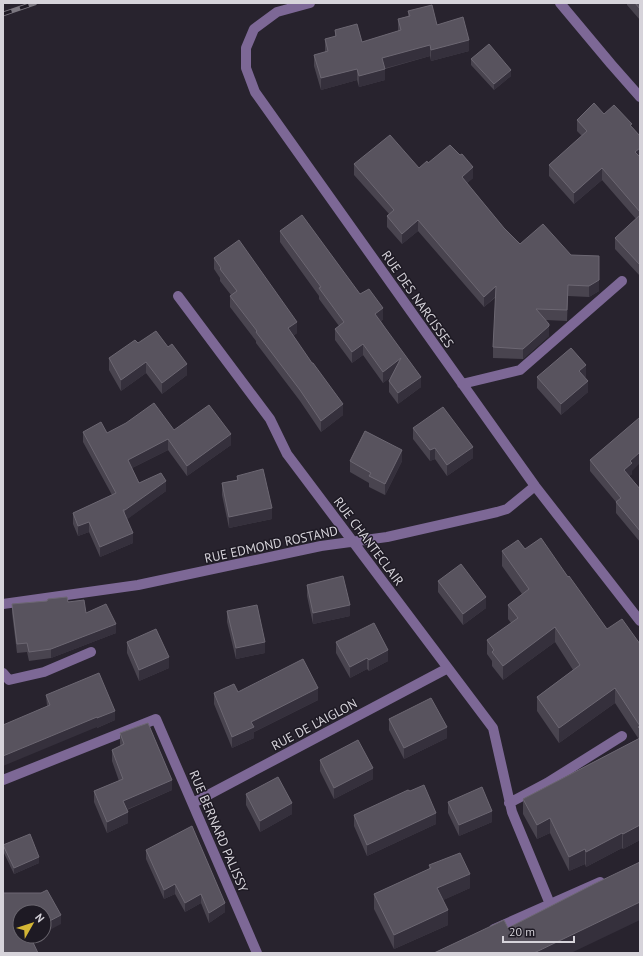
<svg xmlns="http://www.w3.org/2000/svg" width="643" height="956" font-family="'PT Sans',sans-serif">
<rect width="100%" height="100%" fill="#28232e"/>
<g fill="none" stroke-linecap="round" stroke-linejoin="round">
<path stroke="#7d6896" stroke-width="10" d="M 310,3 L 277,12 L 254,29 L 246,48 L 246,68 L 255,92 L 535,486 L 640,621
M 560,3 L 611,64 L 640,97
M 178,296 L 270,419 L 287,454 L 493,728 L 512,812 L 550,904
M 462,384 L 520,370 L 622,281
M 3,604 L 138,585 L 321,546 L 387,537 L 497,512 L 507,509 L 535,486
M 3,673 L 9,680 L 44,672 L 91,652
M 3,780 L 156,719 L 257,953
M 193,803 L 448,668
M 509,803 L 547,783 L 622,736
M 494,929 L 600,882"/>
<g stroke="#7b7780" stroke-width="4.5">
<path id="rail" d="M 3,14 L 35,3"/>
</g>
<use href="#rail" stroke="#1e1a24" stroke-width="3" stroke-dasharray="9" stroke-linecap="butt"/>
</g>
<path fill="#49444f" d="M 627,3 L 640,3 L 640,20 L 627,5 Z
M 408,11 L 437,25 L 469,51 L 431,61 L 430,56 L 385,69 L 385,80 L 359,87 L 357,80 L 321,90 L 314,66 L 314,55 L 325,52 L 325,39 L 335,37 L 335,30 L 362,42 L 398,31 L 398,19 L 408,16 Z
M 471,59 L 511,76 L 494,90 L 471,65 Z
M 604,114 L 632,127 L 640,136 L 640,276 L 615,249 L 615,238 L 636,219 L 602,180 L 574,204 L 549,176 L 549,165 L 582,136 L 577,131 L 577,120 Z
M 428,163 L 473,178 L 467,183 L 504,228 L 520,244 L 571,255 L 599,256 L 599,291 L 589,297 L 568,296 L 567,321 L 546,320 L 549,336 L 523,359 L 493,358 L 493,347 L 496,297 L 484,307 L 418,231 L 402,244 L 387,227 L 387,216 L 389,214 L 354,175 L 354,164 L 419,168 Z
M 280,231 L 360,294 L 383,319 L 381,321 L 421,387 L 398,404 L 389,392 L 389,381 L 392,376 L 383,383 L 363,355 L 352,363 L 335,340 L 335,329 L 339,326 L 319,299 L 319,296 L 280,242 Z
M 214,258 L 297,333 L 293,336 L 343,415 L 321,432 L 300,401 L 256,343 L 256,341 L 230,307 L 230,296 L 231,295 L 220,281 L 220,278 L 214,269 Z
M 138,343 L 187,375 L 162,394 L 146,373 L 121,391 L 109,370 L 109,358 Z
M 586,376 L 585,377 L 588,392 L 561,415 L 537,388 L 537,377 Z
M 413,428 L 473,458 L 447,476 L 435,459 L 430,461 L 413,439 Z
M 174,430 L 231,445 L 187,476 L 168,450 L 132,468 L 139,483 L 166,491 L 127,519 L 133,543 L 100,557 L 89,532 L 78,536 L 73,524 L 73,513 L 112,495 L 83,442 L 83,432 L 107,433 Z
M 590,460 L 632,471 L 632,474 L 629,476 L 640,489 L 640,542 L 616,513 L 616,502 L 590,471 Z
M 350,461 L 402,461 L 385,495 L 369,487 L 369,483 L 350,472 Z
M 237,476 L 272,519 L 229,528 L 222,495 L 222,483 L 237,480 Z
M 525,549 L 568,577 L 607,629 L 640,644 L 640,840 L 623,849 L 622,848 L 586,867 L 585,864 L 569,871 L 550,833 L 537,839 L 523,814 L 523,799 L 638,739 L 638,738 L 615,703 L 559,743 L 537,711 L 537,697 L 573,670 L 555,642 L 503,680 L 492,666 L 492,661 L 487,654 L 487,640 L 511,623 L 508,619 L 508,605 L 522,594 L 502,566 L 502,551 Z
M 438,581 L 486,608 L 463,625 L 438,592 Z
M 307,585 L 350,616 L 313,624 L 307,596 Z
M 68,602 L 86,613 L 116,633 L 51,658 L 29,661 L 27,652 L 17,653 L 12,613 L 12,604 Z
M 227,611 L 265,653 L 236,659 L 227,622 Z
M 127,642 L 169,668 L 139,681 L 127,653 Z
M 336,642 L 388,661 L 369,671 L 367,669 L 350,678 L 336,653 Z
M 238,692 L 318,700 L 254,732 L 254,738 L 232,748 L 214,704 L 214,693 Z
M 46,695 L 115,720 L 97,728 L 97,727 L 47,706 Z
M 389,719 L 447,738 L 404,759 L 389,730 Z
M 120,733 L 172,790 L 127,810 L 128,823 L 107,833 L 94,802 L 94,791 L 119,781 L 112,761 L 112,750 L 121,746 L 120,744 Z
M 320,760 L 373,779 L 334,799 L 320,771 Z
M 410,791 L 436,824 L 367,856 L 354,826 L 354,815 Z
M 246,794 L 292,814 L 260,832 L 246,805 Z
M 448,802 L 492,822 L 459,836 L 448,813 Z
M 3,845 L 39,863 L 14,874 L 3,851 Z
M 146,850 L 225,912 L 209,923 L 201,903 L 185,912 L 175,894 L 164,899 L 146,859 Z
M 429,865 L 470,888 L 443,900 L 448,925 L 394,949 L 374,909 L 374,894 L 429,869 Z"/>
<path fill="#35303c" d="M 469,40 L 469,51 L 431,61 L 431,50 Z
M 430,45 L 430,56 L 382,69 L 382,58 Z
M 357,69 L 357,80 L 321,90 L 321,78 Z
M 385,69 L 385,80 L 359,87 L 359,76 Z
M 511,70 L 511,76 L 494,90 L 494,84 Z
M 640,148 L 640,159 L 635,152 Z
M 473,167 L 473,178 L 462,187 L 462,177 Z
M 602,168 L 602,180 L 574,204 L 574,193 Z
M 418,220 L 418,231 L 402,244 L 402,234 Z
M 599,280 L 599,291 L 589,297 L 589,286 Z
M 496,286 L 496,296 L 484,307 L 484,297 Z
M 383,308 L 383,319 L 375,325 L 375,314 Z
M 297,322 L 297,333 L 288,339 L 288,328 Z
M 549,324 L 549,336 L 523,359 L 523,349 Z
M 363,344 L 363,355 L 352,363 L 352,352 Z
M 401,358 L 401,369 L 383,383 L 383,372 Z
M 146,362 L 146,373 L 121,391 L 121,380 Z
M 187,364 L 187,375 L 162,394 L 162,383 Z
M 586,365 L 586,376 L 579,382 L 579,371 Z
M 421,377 L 421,387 L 398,404 L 398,393 Z
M 588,381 L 588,392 L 561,415 L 561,404 Z
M 343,404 L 343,415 L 321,432 L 321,421 Z
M 231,434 L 231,445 L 187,476 L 187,466 Z
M 168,439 L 168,450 L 128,470 L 128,460 Z
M 473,447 L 473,458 L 447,476 L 447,465 Z
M 435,448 L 435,459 L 430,461 L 430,450 Z
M 402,450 L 402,461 L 385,495 L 385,484 Z
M 640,452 L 640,463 L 632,471 L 632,474 L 624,481 L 624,470 L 630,461 Z
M 166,481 L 166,491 L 125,521 L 125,510 Z
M 272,508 L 272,519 L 229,528 L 229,517 Z
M 89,522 L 89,532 L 78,536 L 78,526 Z
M 133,533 L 133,543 L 100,557 L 100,547 Z
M 486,597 L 486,608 L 463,625 L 463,614 Z
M 350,605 L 350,616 L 313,624 L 313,613 Z
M 116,624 L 116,633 L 51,658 L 51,649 Z
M 555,627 L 555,642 L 503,680 L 503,666 Z
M 265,642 L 265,653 L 236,659 L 236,648 Z
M 388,650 L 388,661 L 369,671 L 369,660 Z
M 169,657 L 169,668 L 139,681 L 139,670 Z
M 367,658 L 367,669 L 350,678 L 350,667 Z
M 318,688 L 318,700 L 254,732 L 254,738 L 232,748 L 232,737 L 251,722 Z
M 615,688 L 615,703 L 559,743 L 559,728 Z
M 115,711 L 115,720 L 97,728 L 97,718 Z
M 97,717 L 97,727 L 3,766 L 3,756 Z
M 447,727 L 447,738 L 404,759 L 404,748 Z
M 373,768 L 373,779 L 334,799 L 334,788 Z
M 172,780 L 172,790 L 123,811 L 123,801 Z
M 292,803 L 292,814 L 260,832 L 260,821 Z
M 492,811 L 492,822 L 459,836 L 459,825 Z
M 128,812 L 128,823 L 107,833 L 107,822 Z
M 436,813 L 436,824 L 367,856 L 367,845 Z
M 550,818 L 550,833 L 537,839 L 537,825 Z
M 640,825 L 640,840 L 623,849 L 623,834 Z
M 622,833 L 622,848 L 586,867 L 586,852 Z
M 585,849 L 585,864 L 569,871 L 569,857 Z
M 39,857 L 39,863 L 14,874 L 14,868 Z
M 470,874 L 470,888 L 437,903 L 437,888 Z
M 175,884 L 175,894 L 164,899 L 164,890 Z
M 201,894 L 201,903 L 185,912 L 185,903 Z
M 640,902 L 640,920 L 571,953 L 534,953 Z
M 225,903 L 225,912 L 209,923 L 209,913 Z
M 448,910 L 448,925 L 394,949 L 394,935 Z
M 61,915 L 61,924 L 44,933 L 44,924 Z
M 28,936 L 38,936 L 28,941 Z"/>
<path fill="#58535e" stroke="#6c6772" d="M 635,3 L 640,3 L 640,9 Z
M 432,5 L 437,25 L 463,17 L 469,40 L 431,50 L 430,45 L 382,58 L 385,69 L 359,76 L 357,69 L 321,78 L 314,55 L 328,51 L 325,39 L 336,36 L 335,30 L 357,24 L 362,42 L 401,30 L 398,19 L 410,16 L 408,11 Z
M 489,44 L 511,70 L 494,84 L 471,59 Z
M 594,103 L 604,114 L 614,105 L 632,124 L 630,125 L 640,136 L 640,148 L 635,152 L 640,157 L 640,212 L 602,168 L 574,193 L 549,165 L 587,131 L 577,120 Z
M 390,135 L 419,168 L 427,161 L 428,163 L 450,145 L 460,155 L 462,154 L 473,167 L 462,177 L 504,228 L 520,244 L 543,224 L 571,255 L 599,256 L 599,280 L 589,286 L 568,285 L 567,310 L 536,309 L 549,324 L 549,326 L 523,349 L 493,347 L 496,286 L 484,297 L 418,220 L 402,234 L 387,216 L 394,210 L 354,164 Z
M 302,215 L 360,294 L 369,289 L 383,308 L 375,314 L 421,377 L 398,393 L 389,381 L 401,358 L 383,372 L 363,344 L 352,352 L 335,329 L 344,322 L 319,288 L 321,287 L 280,231 Z
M 640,215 L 640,265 L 615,238 Z
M 239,240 L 297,322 L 288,328 L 312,363 L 313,363 L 343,404 L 321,421 L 300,390 L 256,332 L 257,331 L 230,296 L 237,291 L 220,269 L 221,268 L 214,258 Z
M 156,331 L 168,347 L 172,344 L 187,364 L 162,383 L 146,362 L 121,380 L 109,358 L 135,340 L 138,343 Z
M 571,348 L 586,365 L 579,371 L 588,381 L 561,404 L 537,377 Z
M 154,403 L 174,430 L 209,405 L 231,434 L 187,466 L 168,439 L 128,460 L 139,483 L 161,473 L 166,481 L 125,510 L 123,510 L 133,533 L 100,547 L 89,522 L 78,526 L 73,513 L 116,493 L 83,432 L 101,422 L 107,433 L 126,423 Z
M 443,407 L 473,447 L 447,465 L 435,448 L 430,450 L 413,428 Z
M 639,418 L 640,418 L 640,452 L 630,461 L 632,463 L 624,470 L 640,489 L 640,531 L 616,502 L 621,498 L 590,460 Z
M 365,431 L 402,450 L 385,484 L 369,476 L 371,473 L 350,461 Z
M 263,469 L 272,508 L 229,517 L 222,483 L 238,480 L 237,476 Z
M 541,538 L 568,577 L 569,576 L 607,629 L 622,619 L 640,644 L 640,729 L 638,727 L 640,726 L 615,688 L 559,728 L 537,697 L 580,665 L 555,627 L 503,666 L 492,652 L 494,650 L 487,640 L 518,618 L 508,605 L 529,589 L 502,551 L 518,540 L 525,549 Z
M 461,564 L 486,597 L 463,614 L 438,581 Z
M 343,576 L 350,605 L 313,613 L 307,585 Z
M 67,597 L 68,602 L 84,600 L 86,613 L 106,604 L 116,624 L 51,649 L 29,652 L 27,643 L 17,644 L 12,604 L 47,601 L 48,599 Z
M 257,605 L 265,642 L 236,648 L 227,611 Z
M 374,623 L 388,650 L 369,660 L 367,658 L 350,667 L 336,642 Z
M 156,629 L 169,657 L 139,670 L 127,642 Z
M 303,659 L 318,688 L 251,722 L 254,727 L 232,737 L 214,693 L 234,684 L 238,692 Z
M 99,673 L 115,711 L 97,718 L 97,717 L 3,756 L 3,725 L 50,705 L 46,695 Z
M 431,698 L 447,727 L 404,748 L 389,719 Z
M 148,723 L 172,780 L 123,801 L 128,812 L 107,822 L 94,791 L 123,779 L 112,750 L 124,744 L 120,733 Z
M 640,738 L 640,825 L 623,834 L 622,833 L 586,852 L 585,849 L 569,857 L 550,818 L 537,825 L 523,799 Z
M 358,740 L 373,768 L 334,788 L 320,760 Z
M 278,777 L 292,803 L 260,821 L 246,794 Z
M 424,785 L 436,813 L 367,845 L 354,815 L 408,790 L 410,791 Z
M 482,787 L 492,811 L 459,825 L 448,802 Z
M 192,826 L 225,903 L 209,913 L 201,894 L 185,903 L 175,884 L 164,890 L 146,850 Z
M 30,834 L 39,857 L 14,868 L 3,845 Z
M 460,853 L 470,874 L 437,888 L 448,910 L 394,935 L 374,894 L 431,868 L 429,865 Z
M 640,862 L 640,902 L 534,953 L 434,953 L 504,920 L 508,928 L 594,884 Z
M 47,890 L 61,915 L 44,924 L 44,912 L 20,912 L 20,936 L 30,936 L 38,953 L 3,953 L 3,893 L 41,893 Z"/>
<g text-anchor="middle" stroke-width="3" stroke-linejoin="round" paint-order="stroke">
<g font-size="13" fill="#d6d3da" stroke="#1e1a24">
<text transform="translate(418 299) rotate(55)" y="5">RUE DES NARCISSES</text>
<text transform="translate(369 541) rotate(53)" y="5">RUE CHANTECLAIR</text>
<text transform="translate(271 544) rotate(-12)" y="5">RUE EDMOND ROSTAND</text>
<text transform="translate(314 724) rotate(-28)" y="5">RUE DE L'AIGLON</text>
<text transform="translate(219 831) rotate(67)" y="5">RUE BERNARD PALISSY</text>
</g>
</g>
<rect width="643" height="956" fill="none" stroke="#d6d3da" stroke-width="8"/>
<g transform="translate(32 924) rotate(51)"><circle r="19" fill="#1e1a24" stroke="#68646d"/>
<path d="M0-3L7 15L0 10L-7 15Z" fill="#d4b635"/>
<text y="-6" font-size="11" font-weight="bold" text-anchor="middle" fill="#d6d3da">N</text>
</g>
<path d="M503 936v6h71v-6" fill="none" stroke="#d6d3da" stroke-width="2"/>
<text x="509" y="936" font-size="12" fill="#d6d3da" stroke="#1e1a24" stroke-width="3" paint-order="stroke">20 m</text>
</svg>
